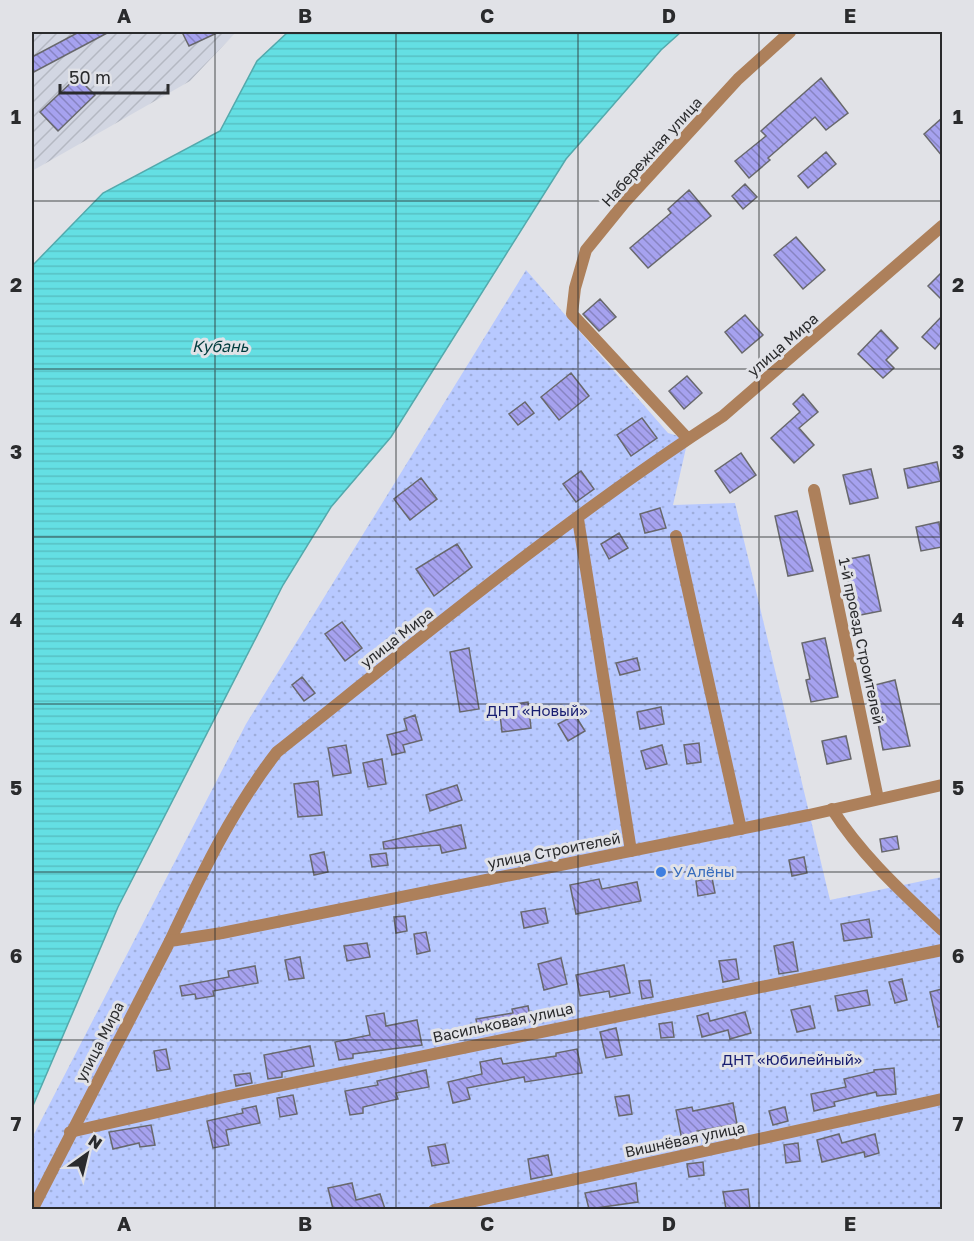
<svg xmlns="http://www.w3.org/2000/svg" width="974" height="1241" font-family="'Golos Text',sans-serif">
<defs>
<pattern id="industrial-furrows" width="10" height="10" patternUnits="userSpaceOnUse" patternTransform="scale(1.5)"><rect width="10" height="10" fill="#d2d6e2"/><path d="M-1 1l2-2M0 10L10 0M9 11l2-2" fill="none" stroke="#b4b8c2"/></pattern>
<pattern id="grass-dots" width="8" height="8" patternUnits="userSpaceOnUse" patternTransform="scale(1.5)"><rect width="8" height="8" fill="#b8c9ff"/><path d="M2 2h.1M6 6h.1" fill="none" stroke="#9eaddb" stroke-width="1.8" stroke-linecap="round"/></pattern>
<pattern id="water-rules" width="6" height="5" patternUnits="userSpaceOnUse" patternTransform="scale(1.5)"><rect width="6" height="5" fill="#64dfe3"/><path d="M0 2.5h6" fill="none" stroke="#57c0c3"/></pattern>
<pattern id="building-back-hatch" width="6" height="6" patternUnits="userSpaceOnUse" patternTransform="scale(1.5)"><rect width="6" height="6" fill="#a6a2ef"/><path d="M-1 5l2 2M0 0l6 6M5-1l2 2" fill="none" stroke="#8784c2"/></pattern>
</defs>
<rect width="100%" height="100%" fill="#e1e2e7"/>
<path fill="url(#industrial-furrows)" d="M 32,32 L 236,32 L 190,81 L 32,171 Z"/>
<path fill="url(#grass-dots)" d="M 526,270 L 668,433 L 688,439 L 673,505 L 735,503 L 830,900 L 942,877 L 942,1209 L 32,1209 L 32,1138 L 246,724 Z"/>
<path fill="url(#water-rules)" stroke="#53a9ac" stroke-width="1.5" d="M 288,32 L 681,32 L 661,50 L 566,159 L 391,437 L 331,507 L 283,585 L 118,907 L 32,1108 L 32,266 L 103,193 L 220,131 L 257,61 Z"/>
<path fill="url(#building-back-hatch)" stroke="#68686c" stroke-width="1.5" d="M 79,32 L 109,32 L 32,73 L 32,57 Z
M 182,32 L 219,32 L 189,46 Z
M 77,77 L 95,95 L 58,131 L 40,112 Z
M 821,78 L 848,113 L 826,130 L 815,117 L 768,158 L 770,160 L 749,178 L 735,161 L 766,136 L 761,131 Z
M 942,118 L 942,156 L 924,134 Z
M 826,152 L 836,164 L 808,188 L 798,176 Z
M 745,184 L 757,197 L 743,209 L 732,196 Z
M 689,190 L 711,216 L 648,268 L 630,248 L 671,213 L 668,209 Z
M 796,237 L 825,270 L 803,289 L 774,255 Z
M 942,272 L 942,300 L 928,286 Z
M 600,299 L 616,317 L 599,331 L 583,314 Z
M 745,315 L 763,335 L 742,353 L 725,332 Z
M 942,316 L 942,341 L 935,349 L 922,337 Z
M 881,330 L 898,348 L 886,360 L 894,368 L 883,378 L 858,354 Z
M 571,373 L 589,396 L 559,420 L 541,397 Z
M 687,376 L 702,393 L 684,409 L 669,391 Z
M 803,394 L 818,412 L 799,428 L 814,445 L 794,463 L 771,438 L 800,412 L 793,404 Z
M 525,402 L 534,413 L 518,425 L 509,414 Z
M 642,418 L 657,438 L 631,456 L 617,435 Z
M 741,453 L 756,475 L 730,493 L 715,471 Z
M 937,462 L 941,481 L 908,488 L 904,469 Z
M 871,469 L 878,498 L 850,504 L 843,475 Z
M 581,471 L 594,489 L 576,502 L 563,484 Z
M 421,478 L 437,499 L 410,520 L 394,499 Z
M 660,508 L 666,528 L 645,533 L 640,514 Z
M 797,511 L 813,571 L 788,576 L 775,516 Z
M 939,522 L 942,547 L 921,551 L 916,527 Z
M 619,533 L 628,548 L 609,559 L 601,544 Z
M 457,544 L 472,567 L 434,596 L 416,569 Z
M 869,555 L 881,611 L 855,616 L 844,560 Z
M 342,622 L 362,648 L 345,661 L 325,634 Z
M 825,638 L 838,697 L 811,702 L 806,680 L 810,679 L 802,643 Z
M 469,648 L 479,709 L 460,712 L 450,652 Z
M 637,658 L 640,670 L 620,675 L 616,663 Z
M 302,677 L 315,693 L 304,701 L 292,685 Z
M 895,680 L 910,746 L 883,750 L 871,686 Z
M 528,702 L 531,728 L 502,732 L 499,706 Z
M 661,707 L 664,724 L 640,729 L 637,712 Z
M 415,715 L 422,740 L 403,745 L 405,752 L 392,755 L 387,735 L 407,730 L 404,719 Z
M 575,715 L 585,731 L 568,741 L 558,724 Z
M 846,736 L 851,759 L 827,764 L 822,741 Z
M 699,743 L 701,762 L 687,764 L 684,745 Z
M 346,745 L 351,773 L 333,776 L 328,748 Z
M 662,745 L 667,764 L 646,769 L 641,751 Z
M 382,759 L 386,784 L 368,787 L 363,763 Z
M 318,781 L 322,815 L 298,817 L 294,784 Z
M 457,785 L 462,800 L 430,811 L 426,795 Z
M 461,825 L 466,848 L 442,853 L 440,845 L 384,849 L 383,842 Z
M 897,836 L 899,849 L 882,852 L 880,839 Z
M 324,852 L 328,872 L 314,875 L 310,855 Z
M 386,853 L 388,865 L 372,867 L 370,855 Z
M 804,857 L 807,873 L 792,876 L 789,860 Z
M 712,878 L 715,893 L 698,896 L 696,881 Z
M 599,879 L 602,889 L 637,882 L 641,901 L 576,914 L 570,885 Z
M 545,908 L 548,923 L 524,928 L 521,912 Z
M 405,916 L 407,931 L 396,933 L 394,917 Z
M 869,919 L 872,937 L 844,941 L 841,924 Z
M 426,932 L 430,951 L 417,954 L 414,934 Z
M 793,942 L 798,971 L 779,974 L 774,946 Z
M 367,943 L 370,957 L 347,961 L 344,946 Z
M 300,957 L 304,978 L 289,980 L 285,960 Z
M 561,958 L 567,984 L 544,990 L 538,964 Z
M 736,959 L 739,979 L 723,982 L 719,961 Z
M 624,965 L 630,993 L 610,997 L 609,991 L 580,996 L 576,975 Z
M 255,966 L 258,983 L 213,991 L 214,996 L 196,999 L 195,994 L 182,996 L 180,986 L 229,977 L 228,971 Z
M 902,979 L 907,1000 L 895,1003 L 889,982 Z
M 650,980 L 653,997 L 642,999 L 639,981 Z
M 942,989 L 942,1026 L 938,1027 L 930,992 Z
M 867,990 L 870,1005 L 838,1011 L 835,996 Z
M 528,1006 L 531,1022 L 479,1034 L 476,1019 L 513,1013 L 512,1009 Z
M 810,1006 L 815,1028 L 797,1032 L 791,1010 Z
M 745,1012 L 751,1033 L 730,1039 L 728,1030 L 702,1037 L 697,1016 L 708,1013 L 710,1021 Z
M 384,1013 L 386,1026 L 417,1020 L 422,1045 L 353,1054 L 353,1058 L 339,1060 L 335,1042 L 370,1035 L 366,1016 Z
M 672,1022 L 674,1037 L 661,1038 L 659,1024 Z
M 616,1028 L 622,1055 L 606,1058 L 600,1032 Z
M 310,1046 L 314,1066 L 282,1072 L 282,1077 L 268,1079 L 264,1055 Z
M 166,1049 L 170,1069 L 157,1071 L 154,1051 Z
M 577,1049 L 582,1073 L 525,1082 L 524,1077 L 467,1088 L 470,1099 L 453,1103 L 448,1082 L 482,1074 L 480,1062 L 501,1058 L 503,1064 L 556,1056 L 556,1053 Z
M 894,1068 L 896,1094 L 877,1096 L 876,1092 L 834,1102 L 835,1106 L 814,1111 L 811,1094 L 846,1087 L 844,1079 L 874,1072 L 874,1070 Z
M 426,1070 L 429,1087 L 396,1093 L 398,1099 L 363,1107 L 363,1113 L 350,1115 L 345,1091 L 378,1085 L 377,1081 Z
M 250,1073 L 252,1083 L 236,1086 L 234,1075 Z
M 293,1095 L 297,1114 L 280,1117 L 277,1098 Z
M 629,1095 L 632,1114 L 619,1116 L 615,1097 Z
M 733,1103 L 737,1124 L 697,1131 L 699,1142 L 683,1145 L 676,1110 L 692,1107 L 693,1111 Z
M 256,1106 L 260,1123 L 226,1130 L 229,1145 L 213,1148 L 207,1121 L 243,1113 L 242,1109 Z
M 785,1107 L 788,1121 L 773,1125 L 769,1111 Z
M 151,1125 L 155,1145 L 140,1147 L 139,1143 L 113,1149 L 109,1132 Z
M 839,1134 L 842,1143 L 875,1134 L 879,1153 L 865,1157 L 864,1152 L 822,1162 L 817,1140 Z
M 798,1143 L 800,1161 L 786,1163 L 784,1145 Z
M 445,1144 L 449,1163 L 432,1166 L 428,1147 Z
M 548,1155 L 552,1175 L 531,1179 L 528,1159 Z
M 703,1162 L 704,1175 L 689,1177 L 687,1164 Z
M 352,1183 L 356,1200 L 380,1194 L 385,1209 L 333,1209 L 328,1188 Z
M 636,1183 L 638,1202 L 589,1209 L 585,1193 Z
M 748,1189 L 750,1209 L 726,1209 L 723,1192 Z"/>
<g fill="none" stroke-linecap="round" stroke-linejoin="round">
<path stroke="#ad805b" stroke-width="12" d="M 688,439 L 572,314 L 575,288 L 586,250 L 625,202 L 738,79 L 790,32
M 814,490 L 878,799
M 578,519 L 631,851
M 676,536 L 741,829
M 832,809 C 862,856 902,892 942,930
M 170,941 C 201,875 232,810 277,752 C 422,637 567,517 723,416 L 942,226
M 70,1132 L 224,1097 L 942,950
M 434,1210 L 942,1099"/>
<path stroke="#ad805b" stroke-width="12" d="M 32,1210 L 170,941 L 222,933 L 809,815 L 942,785"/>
</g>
<path fill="none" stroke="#2a2b2d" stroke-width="1.5" stroke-opacity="0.55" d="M 215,32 L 215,1210M 396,32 L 396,1210M 578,32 L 578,1210M 759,32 L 759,1210M 32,201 L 942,201M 32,369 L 942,369M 32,537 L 942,537M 32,704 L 942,704M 32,872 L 942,872M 32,1040 L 942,1040"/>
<circle fill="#3f7fe0" stroke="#e1e2e7" stroke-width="2" cx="661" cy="872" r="6"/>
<g text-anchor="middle" stroke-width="6" stroke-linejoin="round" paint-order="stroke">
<g font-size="15" fill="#2a2b2d" stroke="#e1e2e7">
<text transform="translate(652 152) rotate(-48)" y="5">Набережная улица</text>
<text transform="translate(783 345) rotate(-41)" y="5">улица Мира</text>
<text transform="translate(397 638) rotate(-38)" y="5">улица Мира</text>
<text transform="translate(861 641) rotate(78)" y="5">1-й проезд Строителей</text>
<text transform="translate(554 851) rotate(-11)" y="5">улица Строителей</text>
<text transform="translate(503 1023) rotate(-12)" y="5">Васильковая улица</text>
<text transform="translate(100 1042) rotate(-63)" y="5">улица Мира</text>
<text transform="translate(685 1140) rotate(-12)" y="5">Вишнёвая улица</text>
</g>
<g font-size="15" fill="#171d70" stroke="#e1e2e7">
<text x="537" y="716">ДНТ «Новый»</text>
<text x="792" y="1065">ДНТ «Юбилейный»</text>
</g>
<g font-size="15" fill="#366cbe" stroke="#e1e2e7" text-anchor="start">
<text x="673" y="877">У Алёны</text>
</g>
<g font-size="16" font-style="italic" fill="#003c3d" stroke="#e1e2e7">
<text x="220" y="352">Кубань</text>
</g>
</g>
<rect width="974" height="1241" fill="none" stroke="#e1e2e7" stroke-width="66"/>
<g transform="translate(87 1154) rotate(34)" stroke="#e1e2e7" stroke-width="4.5" paint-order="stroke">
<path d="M0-4.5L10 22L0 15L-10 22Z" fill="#2a2b2d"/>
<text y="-9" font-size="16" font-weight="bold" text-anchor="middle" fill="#2a2b2d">N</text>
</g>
<path d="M60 84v9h108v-9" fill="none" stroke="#2a2b2d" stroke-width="3"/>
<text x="69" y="84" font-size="18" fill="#2a2b2d" stroke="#e1e2e7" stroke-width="4.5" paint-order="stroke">50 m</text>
<rect x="33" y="33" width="908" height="1175" fill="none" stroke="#2a2b2d" stroke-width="2"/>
<g font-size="20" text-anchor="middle" font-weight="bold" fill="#2a2b2d">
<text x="124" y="23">A</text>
<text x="305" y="23">B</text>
<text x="487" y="23">C</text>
<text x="669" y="23">D</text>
<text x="850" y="23">E</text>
<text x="16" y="124">1</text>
<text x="958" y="124">1</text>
<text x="16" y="292">2</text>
<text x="958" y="292">2</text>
<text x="16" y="459">3</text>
<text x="958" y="459">3</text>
<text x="16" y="627">4</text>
<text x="958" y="627">4</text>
<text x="16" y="795">5</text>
<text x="958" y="795">5</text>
<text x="16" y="963">6</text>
<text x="958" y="963">6</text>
<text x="16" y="1131">7</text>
<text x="958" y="1131">7</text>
<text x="124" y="1231">A</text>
<text x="305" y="1231">B</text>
<text x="487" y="1231">C</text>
<text x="669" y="1231">D</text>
<text x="850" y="1231">E</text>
</g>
</svg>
